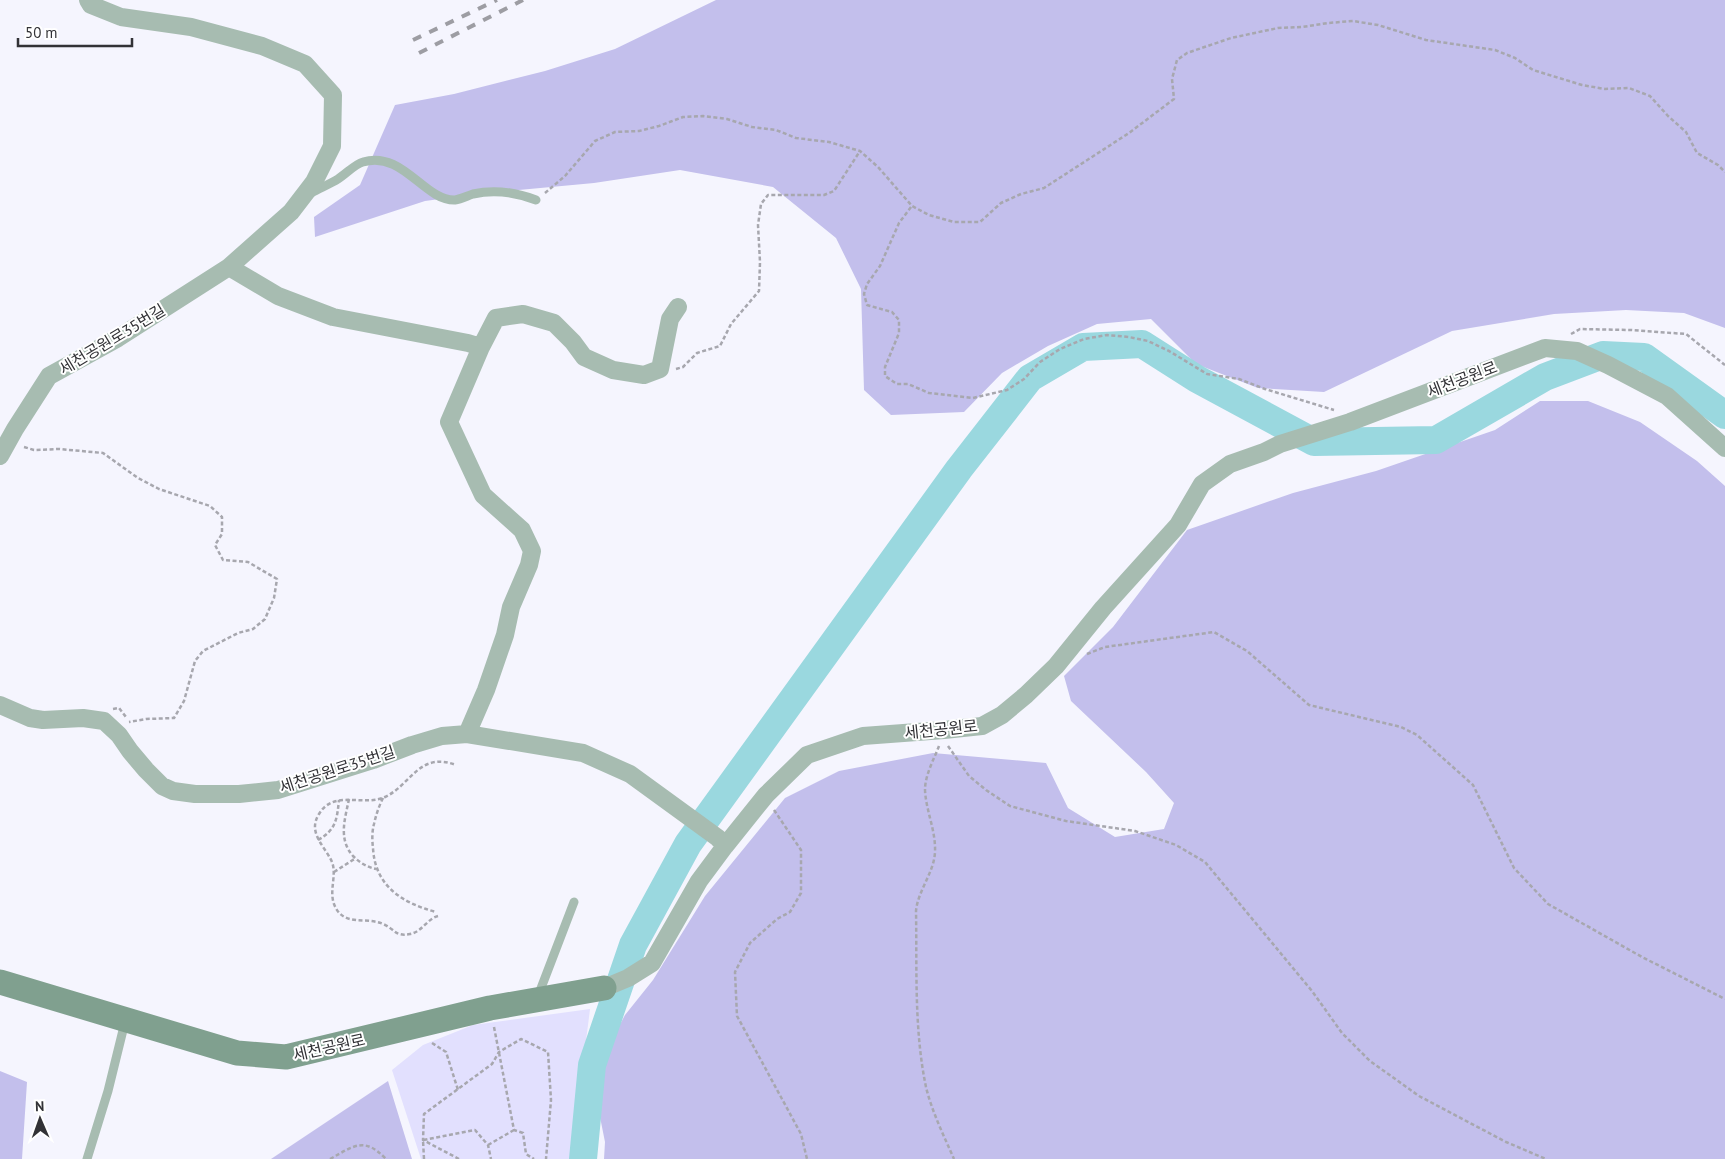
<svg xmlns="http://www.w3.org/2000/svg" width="1725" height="1159" font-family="'PT Sans','Noto Sans KR',sans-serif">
<rect width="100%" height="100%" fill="#f5f5fe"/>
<path fill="#e2e0fe" d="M 590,1009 L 571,1159 L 421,1159 L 392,1070 L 423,1045 L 473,1025 Z"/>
<path fill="#c3bfec" d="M 716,0 L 1725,0 L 1725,328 L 1684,313 L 1626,310 L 1554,314 L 1452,331 L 1324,392 L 1258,388 L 1196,364 L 1151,319 L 1097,324 L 1048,346 L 1002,373 L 964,412 L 891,415 L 864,390 L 861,289 L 836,238 L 773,187 L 680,170 L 594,183 L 477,194 L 425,201 L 315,237 L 314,217 L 360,185 L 395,105 L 454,94 L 545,71 L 615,49 Z
M 1540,401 L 1588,401 L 1640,422 L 1697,461 L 1725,486 L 1725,1159 L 604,1159 L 605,1142 L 598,1107 L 608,1047 L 625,1015 L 653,980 L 705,896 L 785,798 L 839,771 L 933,753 L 1046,763 L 1068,808 L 1115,837 L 1164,829 L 1174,803 L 1146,772 L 1071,701 L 1064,676 L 1113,627 L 1187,530 L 1293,493 L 1376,471 L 1495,430 Z
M 0,1071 L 27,1082 L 22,1159 L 0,1159 Z
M 388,1081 L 412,1159 L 271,1159 Z"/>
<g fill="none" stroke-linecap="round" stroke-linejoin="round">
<path stroke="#9ad8df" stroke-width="28" d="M 583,1159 L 592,1065 L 633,945 L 688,844 L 959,469 L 1030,378 L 1083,347 L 1142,344 L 1197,379 L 1314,442 L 1436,440 L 1545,377 L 1603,355 L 1644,357 L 1725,415"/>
<path stroke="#a7a7ae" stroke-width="2.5" stroke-dasharray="4 2.5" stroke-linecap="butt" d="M 545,193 L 565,176 L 595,141 L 615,132 L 639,131 L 659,126 L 683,117 L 703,116 L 727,119 L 752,127 L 776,130 L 796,138 L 829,142 L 860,151 L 878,167 L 912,206 L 929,215 L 954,222 L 980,222 L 1001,203 L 1021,194 L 1044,188 L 1129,133 L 1174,99 L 1172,79 L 1177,60 L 1187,53 L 1231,38 L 1278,28 L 1302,27 L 1328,23 L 1353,21 L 1378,25 L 1426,40 L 1495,50 L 1515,58 L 1533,70 L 1582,85 L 1605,89 L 1629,88 L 1650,96 L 1668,116 L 1686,132 L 1697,153 L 1718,165 L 1725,172
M 911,207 L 899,223 L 880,266 L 867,284 L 864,294 L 867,305 L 892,312 L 899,320 L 899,333 L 885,367 L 885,376 L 897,384 L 908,384 L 929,393 L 973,398 L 1007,390 L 1024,379 L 1040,362 L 1060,349 L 1084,339 L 1107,335 L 1129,337 L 1148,341 L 1169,351 L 1207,374 L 1239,379 L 1265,389 L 1334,410
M 1571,334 L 1580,329 L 1631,330 L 1686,334 L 1725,365
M 676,369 L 683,367 L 697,353 L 720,346 L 731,324 L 759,291 L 760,262 L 758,225 L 761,204 L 768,195 L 824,195 L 834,191 L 860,151
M 24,447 L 34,450 L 59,449 L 103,453 L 138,478 L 159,489 L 210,506 L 222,517 L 222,534 L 215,545 L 223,560 L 248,562 L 277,579 L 274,598 L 265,619 L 253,629 L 238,633 L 203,651 L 195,661 L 184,701 L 174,718 L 146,719 L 129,722
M 1087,654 L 1105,647 L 1214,632 L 1247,651 L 1309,705 L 1401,727 L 1417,735 L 1473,785 L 1514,868 L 1548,904 L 1642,957 L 1725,999
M 113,709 L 119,708 L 126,717
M 939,746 C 934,759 925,775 925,790 C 926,811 936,831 935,852 C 934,873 918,890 916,911 C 917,969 914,1030 926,1087 C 932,1112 944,1136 954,1159
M 948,746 L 969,776 L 986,790 L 1010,806 L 1066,821 L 1135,831 L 1176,845 L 1205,862 L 1312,991 L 1342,1033 L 1370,1061 L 1419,1096 L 1506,1142 L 1546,1159
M 383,798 C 379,806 376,815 374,824 C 372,831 372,840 373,848 C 375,886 402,903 436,912
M 349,799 C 345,819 338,839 353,856 C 360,863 367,867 376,869
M 774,810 L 801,850 L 801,893 L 790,912 L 777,919 L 750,943 L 735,972 L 737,1016 L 801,1134 L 807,1159
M 318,840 C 336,830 337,819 339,800
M 334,872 L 356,858
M 438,916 C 427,919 422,932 410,934 C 395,937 395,929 383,924 C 366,916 343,928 334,904 C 329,890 337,875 332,862 C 325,846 307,833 319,814 C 334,789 363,807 385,797 C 411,785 419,751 456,765
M 494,1027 L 514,1130 L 523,1133 L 526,1154 L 534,1159
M 432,1043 L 446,1052 L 458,1090
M 488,1145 L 514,1130
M 330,1159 C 354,1146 364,1136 386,1159
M 424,1159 L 423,1140 L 475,1130 L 488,1145 L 491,1159
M 459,1159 L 423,1140 L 424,1114 L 492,1064 L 499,1052 L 521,1039 L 548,1052 L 551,1100 L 546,1159"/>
<path stroke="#a7bcb1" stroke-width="9" d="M 311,193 C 320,188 330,184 338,179 C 346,174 355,164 363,162 C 403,150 424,201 455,200 C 461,199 467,196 473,194 C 495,189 515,192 536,200
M 538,996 L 574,902
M 87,1159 L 108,1091 L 125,1022"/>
<path stroke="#a7bcb1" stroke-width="18" d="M 229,267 L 278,296 L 333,317 L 468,343 L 481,347
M 0,456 L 15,429 L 49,376 L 118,338 L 229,267 L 291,212 L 314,182 L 332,146 L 333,95 L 305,64 L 262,46 L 191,27 L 121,17 L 91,5 L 88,0
M 0,705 L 30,718 L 43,720 L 83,718 L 104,721 L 119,735 L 130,751 L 146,770 L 162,786 L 173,791 L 195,794 L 239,794 L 278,790 L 373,760 L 412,745 L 442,736 L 467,734 L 583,753 L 630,774 L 718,838 L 725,846
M 467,734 L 486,690 L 505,635 L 511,607 L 529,565 L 532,551 L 522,530 L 483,495 L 449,422 L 481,347 L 496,318 L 523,314 L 554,323 L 573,342 L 584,357 L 613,370 L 644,375 L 660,369 L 670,319 L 678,307
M 604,988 L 628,978 L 652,963 L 699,881 L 725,846 L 766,795 L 807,755 L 863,736 L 944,730 L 982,726 L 1002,715 L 1026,695 L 1056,666 L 1103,608 L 1178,525 L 1202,484 L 1230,464 L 1264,452 L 1280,444 L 1350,422 L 1545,348 L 1577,351 L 1608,365 L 1667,396 L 1725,448"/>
<path stroke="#80a08f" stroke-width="25" d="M 0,982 L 237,1053 L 286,1057 L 490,1008 L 604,988"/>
<path stroke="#9d9da3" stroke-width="4" stroke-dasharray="9 9" stroke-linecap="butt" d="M 413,40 L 497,0
M 419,53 L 523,0"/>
</g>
<g text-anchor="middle" stroke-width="4" stroke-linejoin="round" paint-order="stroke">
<g font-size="16" fill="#323236" stroke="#fff">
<text transform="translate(112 339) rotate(-31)" y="6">세천공원로35번길</text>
<text transform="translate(1462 379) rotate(-21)" y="6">세천공원로</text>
<text transform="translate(941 729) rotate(-6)" y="6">세천공원로</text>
<text transform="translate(337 769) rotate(-18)" y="6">세천공원로35번길</text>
<text transform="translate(329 1047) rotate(-13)" y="6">세천공원로</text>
</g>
</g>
<g transform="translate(40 1119) rotate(358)" stroke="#ffffff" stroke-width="4" paint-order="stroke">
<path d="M0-4L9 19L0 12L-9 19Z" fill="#323236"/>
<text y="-8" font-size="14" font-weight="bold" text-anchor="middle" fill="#323236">N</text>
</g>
<path d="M18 38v8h114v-8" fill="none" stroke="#323236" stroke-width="2.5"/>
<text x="25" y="38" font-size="15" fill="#323236" stroke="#ffffff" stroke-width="4" paint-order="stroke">50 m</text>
</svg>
